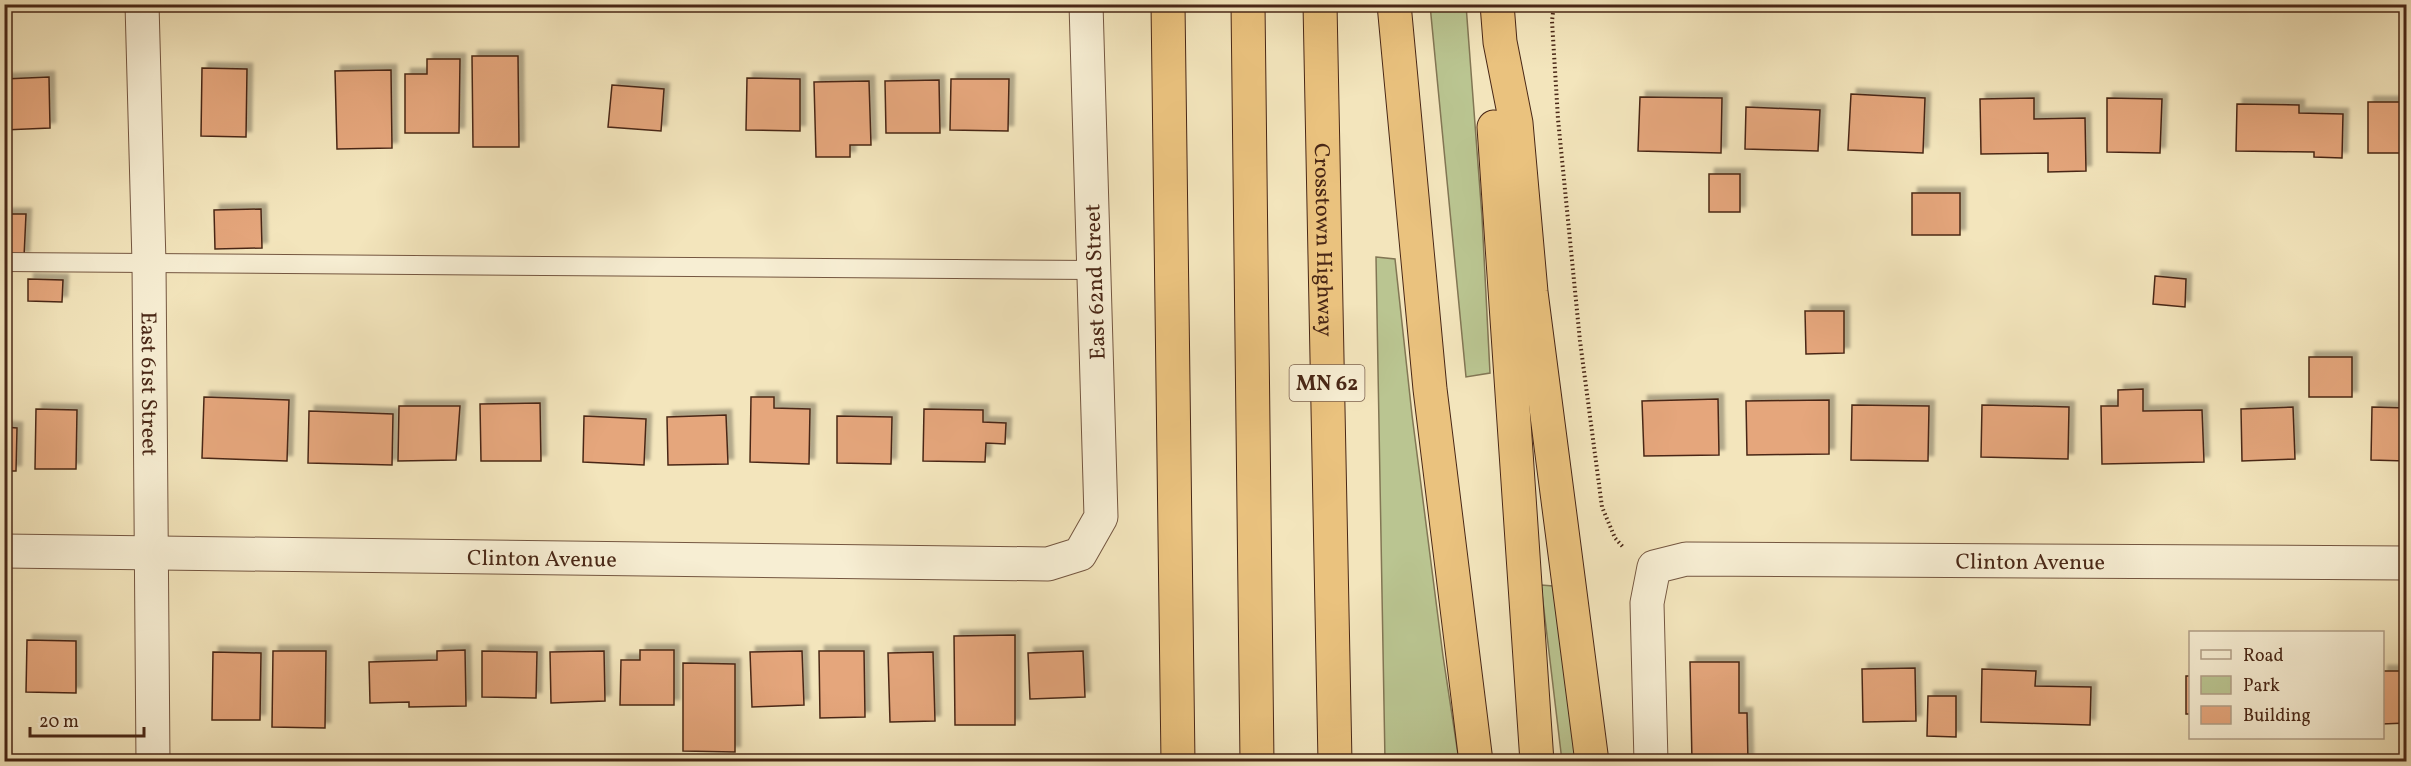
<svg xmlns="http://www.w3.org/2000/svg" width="2411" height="766" font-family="Vollkorn,serif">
<defs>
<filter id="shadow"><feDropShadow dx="5.5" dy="-5.5" stdDeviation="1.5" flood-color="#0004"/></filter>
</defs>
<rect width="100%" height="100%" fill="#f3e5bc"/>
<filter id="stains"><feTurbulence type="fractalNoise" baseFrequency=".00333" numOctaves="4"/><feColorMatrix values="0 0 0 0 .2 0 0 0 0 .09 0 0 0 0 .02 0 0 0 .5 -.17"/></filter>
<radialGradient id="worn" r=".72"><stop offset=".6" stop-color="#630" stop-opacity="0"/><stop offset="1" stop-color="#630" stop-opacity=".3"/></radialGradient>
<path fill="#bac591" stroke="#827654" stroke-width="1.5" d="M 1430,5 L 1466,5 L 1482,217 L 1490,373 L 1466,377 Z
M 1376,257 L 1395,259 L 1412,415 L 1443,656 L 1459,761 L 1385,761 Z
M 1541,585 L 1553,586 L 1576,761 L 1562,761 Z"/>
<path fill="#e5a67c" stroke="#492716" stroke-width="1.5" filter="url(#shadow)" d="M 472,56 L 518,56 L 519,147 L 473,147 Z
M 427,59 L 460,59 L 459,133 L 405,133 L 405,74 L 427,74 Z
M 202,68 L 247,69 L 246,137 L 201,136 Z
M 391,70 L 392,148 L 337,149 L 335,71 Z
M 49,77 L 50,128 L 4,130 L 4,79 Z
M 747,78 L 800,79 L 800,131 L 746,130 Z
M 951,79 L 1009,79 L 1008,131 L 950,130 Z
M 939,80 L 940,133 L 886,133 L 885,81 Z
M 869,81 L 871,145 L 850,145 L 850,157 L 816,157 L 814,82 Z
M 612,85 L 664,89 L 661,131 L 608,127 Z
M 1851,94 L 1925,98 L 1923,153 L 1848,150 Z
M 1640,97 L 1722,98 L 1721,153 L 1638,151 Z
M 2034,98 L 2034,119 L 2085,118 L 2086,171 L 2048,172 L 2048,153 L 1981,154 L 1980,99 Z
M 2107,98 L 2162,99 L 2160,153 L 2107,152 Z
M 2368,102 L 2406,102 L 2406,153 L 2368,153 Z
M 2237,104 L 2299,105 L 2299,113 L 2343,114 L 2342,158 L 2314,157 L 2314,152 L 2236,151 Z
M 1746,107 L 1820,110 L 1818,151 L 1745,149 Z
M 1709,174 L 1740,174 L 1740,212 L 1709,212 Z
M 1912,193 L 1960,193 L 1960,235 L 1912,235 Z
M 261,209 L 262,248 L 215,249 L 214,210 Z
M 4,214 L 26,214 L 24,257 L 4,257 Z
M 2155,276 L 2186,279 L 2185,307 L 2153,304 Z
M 28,279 L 63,280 L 62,302 L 28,301 Z
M 1805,311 L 1844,311 L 1844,353 L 1806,354 Z
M 2309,357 L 2352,357 L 2352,397 L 2309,397 Z
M 2143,389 L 2143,411 L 2202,410 L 2204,462 L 2102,464 L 2101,406 L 2118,406 L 2118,390 Z
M 204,397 L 289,400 L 287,461 L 202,458 Z
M 751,397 L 774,397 L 774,408 L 810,409 L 809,464 L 750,462 Z
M 1718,399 L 1719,455 L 1644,456 L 1642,401 Z
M 1829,400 L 1829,454 L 1747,455 L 1746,401 Z
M 540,403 L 541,461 L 481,461 L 480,404 Z
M 1852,405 L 1929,406 L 1928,461 L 1851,460 Z
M 1982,405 L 2069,407 L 2068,459 L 1981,457 Z
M 399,406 L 460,406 L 456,460 L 398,461 Z
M 2293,407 L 2295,459 L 2242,461 L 2241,409 Z
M 2372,407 L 2406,408 L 2406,461 L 2371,460 Z
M 36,409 L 77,410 L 76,469 L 35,469 Z
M 924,409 L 983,410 L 983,422 L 1006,423 L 1005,444 L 986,443 L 985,462 L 923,461 Z
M 309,411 L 393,414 L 392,465 L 308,463 Z
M 726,415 L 728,464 L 668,465 L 667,417 Z
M 584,416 L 646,419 L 644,465 L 583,462 Z
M 837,416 L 892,417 L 891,464 L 837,463 Z
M 4,427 L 17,428 L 16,471 L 4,471 Z
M 1015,635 L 1015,725 L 955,725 L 954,636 Z
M 27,640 L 76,641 L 76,693 L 26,692 Z
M 465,650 L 466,706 L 409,707 L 409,702 L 370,703 L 369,662 L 437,660 L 437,651 Z
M 640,650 L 674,650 L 674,705 L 620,705 L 621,660 L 640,660 Z
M 273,651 L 326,651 L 325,728 L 272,727 Z
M 482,651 L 537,652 L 536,698 L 482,697 Z
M 604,651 L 605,701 L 551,703 L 550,652 Z
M 802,651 L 804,705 L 752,707 L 750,652 Z
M 819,651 L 864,651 L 865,717 L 820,718 Z
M 1083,651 L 1085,697 L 1030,699 L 1028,653 Z
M 213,652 L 261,653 L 260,720 L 212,720 Z
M 933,652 L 935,721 L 890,722 L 888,653 Z
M 1690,662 L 1739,662 L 1739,713 L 1747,713 L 1748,762 L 1692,762 Z
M 683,663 L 735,664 L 735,752 L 683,751 Z
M 1915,668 L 1916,721 L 1863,722 L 1862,669 Z
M 1982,669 L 2036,671 L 2035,686 L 2091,687 L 2090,725 L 1981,722 Z
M 2382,671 L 2406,671 L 2406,723 L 2382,724 Z
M 2186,676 L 2190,676 L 2190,714 L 2186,714 Z
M 1928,696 L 1956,696 L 1956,737 L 1927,736 Z"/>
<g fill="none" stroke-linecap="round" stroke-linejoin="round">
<g stroke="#745640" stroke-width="20">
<path id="service" d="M 4,262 L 1093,270"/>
</g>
<g stroke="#745640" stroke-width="35">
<g id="minor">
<path id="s1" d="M 142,4 L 149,263 L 153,762"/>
<path id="s2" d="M 4,551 L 1048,564 L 1080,554 L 1101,517 L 1086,4"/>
<path id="s3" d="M 1651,762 L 1647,603 L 1654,567 L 1686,559 L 2406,563"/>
</g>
</g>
<g stroke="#492716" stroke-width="35">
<g id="motorway">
<path d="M 1168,4 L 1178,762"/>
<path d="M 1248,4 L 1257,762"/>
<path id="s4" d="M 1320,4 L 1335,762"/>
<path d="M 1394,4 L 1430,389 L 1476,762"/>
<path d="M 1497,4 L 1500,42 L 1516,123 L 1531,292 L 1592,762"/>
<path d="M 1494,127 L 1537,762"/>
</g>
</g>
<path stroke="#492716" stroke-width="4" stroke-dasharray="1.5 3" stroke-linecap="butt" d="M 1554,4 L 1552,21 L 1558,119 L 1568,220 L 1580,341 L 1602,507 L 1615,538 L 1623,547"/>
<use href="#service" stroke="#f7eed3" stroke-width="18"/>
<use href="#minor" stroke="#f7eed3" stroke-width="33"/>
<use href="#motorway" stroke="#eac27e" stroke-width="33"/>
</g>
<g text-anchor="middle" stroke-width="4.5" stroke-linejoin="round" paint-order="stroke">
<rect fill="#f7eed3" stroke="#7d634f" stroke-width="1.5" x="1289.5" y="365" width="75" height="36" rx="4.5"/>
<g font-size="21" font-weight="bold" fill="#492716">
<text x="1327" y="390">MN 62</text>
</g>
<g font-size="22" fill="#492716" stroke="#f7eed3">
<text dy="8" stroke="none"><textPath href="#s4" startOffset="236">Crosstown Highway</textPath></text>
<text transform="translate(1094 282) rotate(-92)" y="8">East 62nd Street</text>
<text dy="8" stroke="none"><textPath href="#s1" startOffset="380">East 61st Street</textPath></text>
<text dy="8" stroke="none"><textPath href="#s2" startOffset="538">Clinton Avenue</textPath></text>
<text dy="8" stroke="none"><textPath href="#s3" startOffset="573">Clinton Avenue</textPath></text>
</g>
</g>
<rect width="2411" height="766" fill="none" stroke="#f3e5bc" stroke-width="24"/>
<rect x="6" y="6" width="2399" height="754" fill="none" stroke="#492716" stroke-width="3"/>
<rect x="12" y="12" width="2387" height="742" fill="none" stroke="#492716" stroke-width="1.5"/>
<rect x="2189" y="631" width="195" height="108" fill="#f7eed3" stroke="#b19e87" stroke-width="1.5"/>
<rect x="2201" y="650" width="30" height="9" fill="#f7eed3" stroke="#b19e87" stroke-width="1.5"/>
<text x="2243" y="661" font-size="18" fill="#492716">Road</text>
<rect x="2201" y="676" width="30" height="18" fill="#bac591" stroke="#b19e87" stroke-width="1.5"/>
<text x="2243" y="691" font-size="18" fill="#492716">Park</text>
<rect x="2201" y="706" width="30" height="18" fill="#e5a67c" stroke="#b19e87" stroke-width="1.5"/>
<text x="2243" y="721" font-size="18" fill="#492716">Building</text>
<path d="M30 727v9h114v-9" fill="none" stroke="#492716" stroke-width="3"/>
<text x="39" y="727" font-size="18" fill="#492716" stroke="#f7eed3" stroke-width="4.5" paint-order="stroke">20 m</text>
<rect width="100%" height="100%" filter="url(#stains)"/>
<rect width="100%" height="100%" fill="url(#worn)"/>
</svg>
